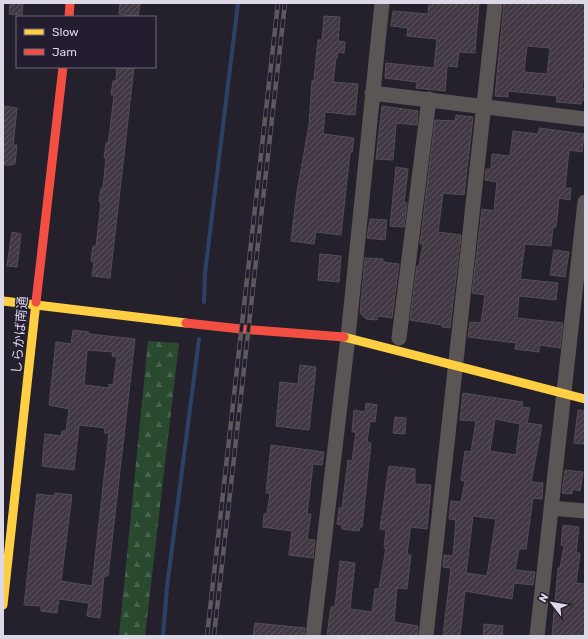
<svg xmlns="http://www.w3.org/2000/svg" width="588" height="639" font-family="Rubik,'Noto Sans JP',sans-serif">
<defs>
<pattern id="forest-firs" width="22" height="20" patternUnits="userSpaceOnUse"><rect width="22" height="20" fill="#294a2f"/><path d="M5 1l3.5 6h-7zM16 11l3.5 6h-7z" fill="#47634d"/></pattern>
<pattern id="building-hatch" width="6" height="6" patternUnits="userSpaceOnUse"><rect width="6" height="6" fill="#423843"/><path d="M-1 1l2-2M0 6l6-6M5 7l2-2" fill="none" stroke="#5d545e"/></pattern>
</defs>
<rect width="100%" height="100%" fill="#25212c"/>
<path fill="url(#forest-firs)" d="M 148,341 L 179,343 L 145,636 L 119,636 Z"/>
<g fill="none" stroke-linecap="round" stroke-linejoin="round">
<path stroke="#2b4166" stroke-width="4" d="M 204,302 L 205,273 L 238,3
M 163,636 L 167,587 L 199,339"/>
</g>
<path fill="url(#building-hatch)" stroke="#534d55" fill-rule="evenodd" d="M 10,3 L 23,3 L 22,15 L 9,14 Z
M 120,3 L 140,4 L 138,17 L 119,14 Z
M 429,3 L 479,3 L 475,53 L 459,52 L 457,67 L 447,66 L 445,91 L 416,88 L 417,82 L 385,78 L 386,63 L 434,68 L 437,39 L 407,36 L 408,28 L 391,26 L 393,11 L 428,14 Z
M 504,3 L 585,3 L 585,65 L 582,89 L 585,89 L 585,100 L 582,100 L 581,104 L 556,102 L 557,96 L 508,91 L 508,97 L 495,96 ZM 527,46 L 550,48 L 547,74 L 524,72 Z
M 324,16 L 340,17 L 338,41 L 345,42 L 344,53 L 338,52 L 337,58 L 336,58 L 333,82 L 358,84 L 355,115 L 325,112 L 323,134 L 354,138 L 352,152 L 350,152 L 341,235 L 316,232 L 314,244 L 291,241 L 297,192 L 309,125 L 312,81 L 314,81 L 318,40 L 322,40 Z
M 117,67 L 134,67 L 110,278 L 92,276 L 94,262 L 91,261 L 93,246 L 96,246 L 99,221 L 101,202 L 99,202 L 101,188 L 103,188 L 106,158 L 104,158 L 106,143 L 108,143 L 110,130 L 114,95 L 111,95 L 113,81 L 116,81 Z
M 3,106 L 17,108 L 13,145 L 17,145 L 15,164 L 10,165 L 3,165 Z
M 382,106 L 418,111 L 417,125 L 397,123 L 396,125 L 393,160 L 376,159 Z
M 456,115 L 473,117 L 464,195 L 443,193 L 438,232 L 461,235 L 450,328 L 442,327 L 442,325 L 410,320 L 417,266 L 419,266 L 423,244 L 420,244 L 435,120 L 455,121 Z
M 539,128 L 584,134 L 582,152 L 569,150 L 565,188 L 571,188 L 570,200 L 559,198 L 556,227 L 553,227 L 551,246 L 525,244 L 520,279 L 558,283 L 556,300 L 519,296 L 517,318 L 563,323 L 560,348 L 540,345 L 539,352 L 515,349 L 516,343 L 468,337 L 470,322 L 481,323 L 485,295 L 472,293 L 482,209 L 494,211 L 497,182 L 485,180 L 486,169 L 491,169 L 492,154 L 510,156 L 513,131 L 538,134 Z
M 396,167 L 408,169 L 404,203 L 407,203 L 404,227 L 390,226 Z
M 370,219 L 387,220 L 385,240 L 367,238 Z
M 12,232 L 21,234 L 17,267 L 7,266 Z
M 554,250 L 569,252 L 565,277 L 550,275 Z
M 320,254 L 341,256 L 339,282 L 318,280 Z
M 365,258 L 383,259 L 383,262 L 399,264 L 392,318 L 378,316 L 377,320 L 366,319 L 360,313 Z
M 73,330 L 89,332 L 89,334 L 135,339 L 108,576 L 104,576 L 100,618 L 87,616 L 89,603 L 59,599 L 57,613 L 41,611 L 41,606 L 24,605 L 37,494 L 54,496 L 55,493 L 72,495 L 61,581 L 92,586 L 109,433 L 104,433 L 105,428 L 79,425 L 74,470 L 42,466 L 45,434 L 61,436 L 62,431 L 66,431 L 69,409 L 49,405 L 56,342 L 71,344 ZM 87,350 L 113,352 L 112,356 L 117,357 L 113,385 L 109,384 L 109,388 L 84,385 Z
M 300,365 L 316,367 L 309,430 L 276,426 L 280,382 L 298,384 Z
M 463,393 L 523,402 L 522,407 L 530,408 L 527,423 L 542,425 L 531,482 L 543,483 L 542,499 L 533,498 L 526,549 L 519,549 L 515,570 L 535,572 L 533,585 L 514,583 L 512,599 L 465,591 L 460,636 L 443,636 L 451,568 L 443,567 L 444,555 L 453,556 L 456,520 L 449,519 L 451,501 L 461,502 L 465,481 L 461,480 L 465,451 L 471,452 L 476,421 L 460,420 ZM 495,419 L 520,424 L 516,455 L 490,451 ZM 473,516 L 496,519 L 487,576 L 466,573 Z
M 366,403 L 377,405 L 375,422 L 370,421 L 367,442 L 371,443 L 362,527 L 360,527 L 359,531 L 342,529 L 342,525 L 337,524 L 339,508 L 342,508 L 348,460 L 352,461 L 356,432 L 352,432 L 354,410 L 365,412 Z
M 578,410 L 585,411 L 585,444 L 574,443 Z
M 395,417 L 406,418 L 405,434 L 393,433 Z
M 271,445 L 324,452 L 322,465 L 313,464 L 307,514 L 311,514 L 307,539 L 315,540 L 313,558 L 289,555 L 292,531 L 263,527 L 264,514 L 267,514 L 270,493 L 266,493 Z
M 389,466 L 415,469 L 415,484 L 431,485 L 427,529 L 411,527 L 410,531 L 407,555 L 411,555 L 407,589 L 397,588 L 394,622 L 418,626 L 417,636 L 327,636 L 331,607 L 335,607 L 340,561 L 355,563 L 350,609 L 372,612 L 375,589 L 379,589 L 386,548 L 384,548 L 386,530 L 380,529 Z
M 565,470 L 583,472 L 580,491 L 573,489 L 572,494 L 562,493 Z
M 563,525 L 579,527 L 576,553 L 580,553 L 576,583 L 585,584 L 585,635 L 552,636 L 558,568 L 560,568 L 564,546 L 561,545 Z
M 255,623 L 305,628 L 304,636 L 253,636 Z
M 484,624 L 503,626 L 502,636 L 483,636 Z"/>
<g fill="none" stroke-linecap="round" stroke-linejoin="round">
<path stroke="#5c5555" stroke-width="15" d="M 372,93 L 585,119
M 399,338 L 429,99
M 551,508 L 585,511
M 313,636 L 348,337 L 382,3
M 426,636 L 495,3
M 537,636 L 585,202"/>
<path stroke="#ffcf43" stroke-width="9" d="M 3,301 L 186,323
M 344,337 L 585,399
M 3,605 L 36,302"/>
<path stroke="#f24e42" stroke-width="9" d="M 69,17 L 70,3
M 36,302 L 63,67
M 186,323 L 241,329 L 344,337"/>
<g stroke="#5f595f" stroke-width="4.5">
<path id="rail" d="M 207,636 L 278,3
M 214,636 L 285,3"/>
</g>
<use href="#rail" stroke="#241d30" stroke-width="3" stroke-dasharray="9" stroke-linecap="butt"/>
</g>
<g text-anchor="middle" stroke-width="3" stroke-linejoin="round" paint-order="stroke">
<g font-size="13" fill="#dcd8e5" stroke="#241d30">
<text transform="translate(19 335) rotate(-85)" y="5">しらかば南通</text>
</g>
</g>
<rect width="588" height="639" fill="none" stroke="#dcd8e5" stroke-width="8"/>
<rect x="16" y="16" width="140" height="52" fill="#241d30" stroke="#6e6878"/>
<rect x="24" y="29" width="20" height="6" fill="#ffcf43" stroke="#6e6878"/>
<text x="52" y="36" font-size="12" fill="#dcd8e5">Slow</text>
<rect x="24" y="49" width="20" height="6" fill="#f24e42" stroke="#6e6878"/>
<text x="52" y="56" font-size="12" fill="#dcd8e5">Jam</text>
<g transform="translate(552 603) rotate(301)" stroke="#241d30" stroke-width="3" paint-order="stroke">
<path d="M0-3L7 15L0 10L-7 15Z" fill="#dcd8e5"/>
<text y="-6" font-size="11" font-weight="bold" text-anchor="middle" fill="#dcd8e5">N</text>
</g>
</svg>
